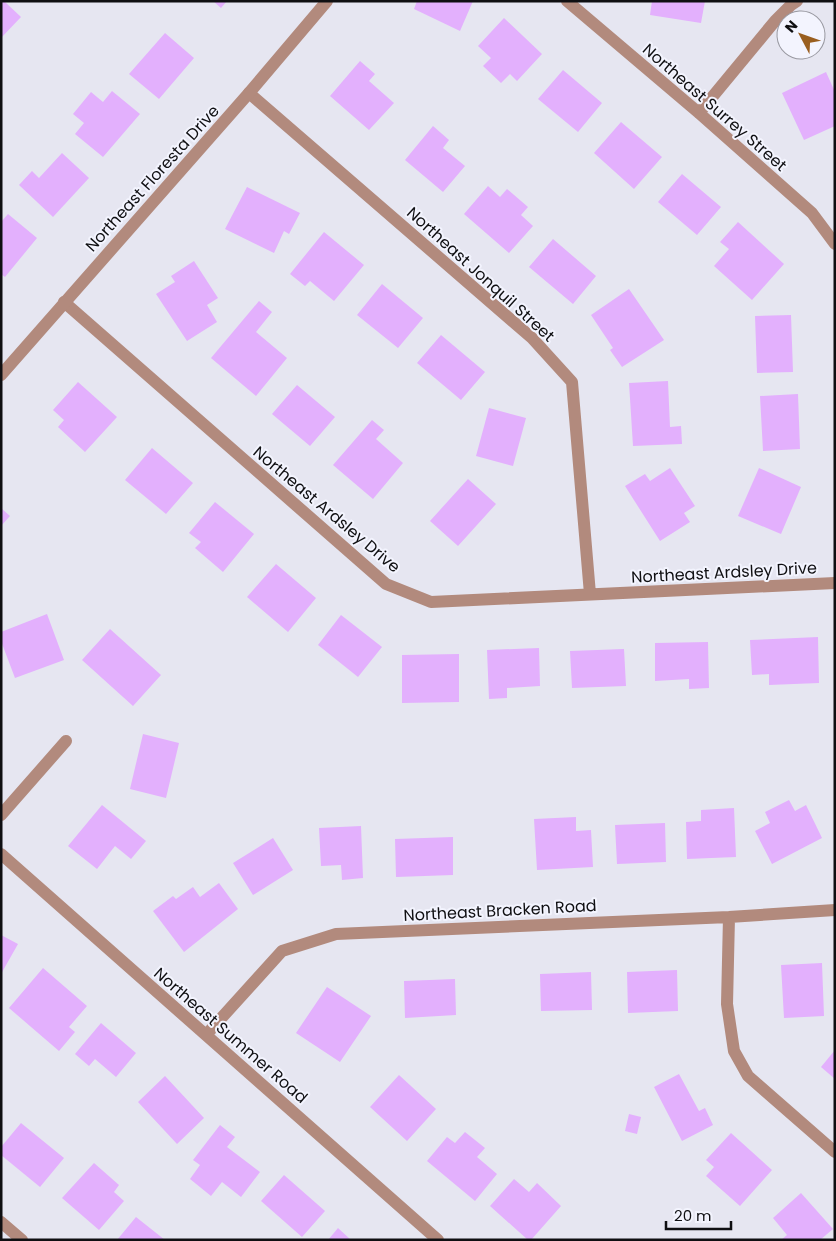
<svg xmlns="http://www.w3.org/2000/svg" width="836" height="1241" font-family="Poppins,sans-serif">
<rect width="100%" height="100%" fill="#e6e6f1"/>
<path fill="#e3b0fd" d="M 1,1 L 4,1 L 21,17 L 1,38 Z
M 213,1 L 227,1 L 221,8 Z
M 417,1 L 473,1 L 460,31 L 414,9 Z
M 652,1 L 705,1 L 701,23 L 650,15 Z
M 504,18 L 542,54 L 517,81 L 510,74 L 501,83 L 483,66 L 491,58 L 478,46 Z
M 165,33 L 194,58 L 159,99 L 129,74 Z
M 360,61 L 375,74 L 369,81 L 394,103 L 369,130 L 330,96 Z
M 563,70 L 602,103 L 578,132 L 538,99 Z
M 826,72 L 835,92 L 835,126 L 804,140 L 782,93 Z
M 112,91 L 140,114 L 103,157 L 75,134 L 84,123 L 73,114 L 91,92 L 103,102 Z
M 621,122 L 662,157 L 634,189 L 594,153 Z
M 433,126 L 449,140 L 443,148 L 465,166 L 443,192 L 405,160 Z
M 62,153 L 89,178 L 53,217 L 19,185 L 32,171 L 39,178 Z
M 682,174 L 721,207 L 697,235 L 658,202 Z
M 488,186 L 500,197 L 507,189 L 528,207 L 521,215 L 533,226 L 509,253 L 464,214 Z
M 247,187 L 300,213 L 289,234 L 284,231 L 274,253 L 225,229 Z
M 8,214 L 37,238 L 5,277 L 1,274 L 1,222 Z
M 738,222 L 784,264 L 752,300 L 714,266 L 729,249 L 720,242 Z
M 324,232 L 364,265 L 334,301 L 310,281 L 305,286 L 290,274 Z
M 553,239 L 596,276 L 573,304 L 529,267 Z
M 194,261 L 218,298 L 207,305 L 217,322 L 187,341 L 156,294 L 175,282 L 171,276 Z
M 382,284 L 423,318 L 398,348 L 357,315 Z
M 629,289 L 664,340 L 622,367 L 610,350 L 613,348 L 591,315 Z
M 259,301 L 272,312 L 256,332 L 287,358 L 256,396 L 211,358 Z
M 791,315 L 793,372 L 757,373 L 755,316 Z
M 441,335 L 485,372 L 461,400 L 417,363 Z
M 668,381 L 670,427 L 681,426 L 682,444 L 633,446 L 629,383 Z
M 78,382 L 117,417 L 85,452 L 58,427 L 64,420 L 53,410 Z
M 297,385 L 335,417 L 310,446 L 272,414 Z
M 798,394 L 800,449 L 763,451 L 760,396 Z
M 489,408 L 526,418 L 513,466 L 476,456 Z
M 372,420 L 384,430 L 376,439 L 403,463 L 373,499 L 333,465 Z
M 152,448 L 193,483 L 166,514 L 125,480 Z
M 670,468 L 695,506 L 684,513 L 690,522 L 660,541 L 625,486 L 645,474 L 650,481 Z
M 759,468 L 801,487 L 781,534 L 738,516 Z
M 468,479 L 496,504 L 458,546 L 430,521 Z
M 215,502 L 254,534 L 223,572 L 195,548 L 201,542 L 189,533 Z
M 1,508 L 10,516 L 1,526 Z
M 276,564 L 316,598 L 288,632 L 247,597 Z
M 47,614 L 64,660 L 15,678 L 1,641 L 1,632 Z
M 341,615 L 382,647 L 358,677 L 318,645 Z
M 110,629 L 161,675 L 133,706 L 82,660 Z
M 818,637 L 819,683 L 769,685 L 769,674 L 752,675 L 750,640 Z
M 708,642 L 709,688 L 689,689 L 689,679 L 655,681 L 655,643 Z
M 539,648 L 540,686 L 507,688 L 507,698 L 489,699 L 487,650 Z
M 624,649 L 626,686 L 572,688 L 570,651 Z
M 459,654 L 459,702 L 402,703 L 402,655 Z
M 143,734 L 179,743 L 166,798 L 130,789 Z
M 789,800 L 795,811 L 806,805 L 822,838 L 772,864 L 755,831 L 770,823 L 765,812 Z
M 102,805 L 146,841 L 131,859 L 115,846 L 97,869 L 68,846 Z
M 734,808 L 736,857 L 687,859 L 686,822 L 701,821 L 701,810 Z
M 576,817 L 576,831 L 591,830 L 593,867 L 537,870 L 534,819 Z
M 665,823 L 666,862 L 617,864 L 615,825 Z
M 361,826 L 363,878 L 342,880 L 341,865 L 321,866 L 319,828 Z
M 453,837 L 453,875 L 396,877 L 395,839 Z
M 273,838 L 293,870 L 253,895 L 233,863 Z
M 219,883 L 238,909 L 184,952 L 153,911 L 173,896 L 176,899 L 193,887 L 200,897 Z
M 1,935 L 18,944 L 1,974 Z
M 822,963 L 824,1016 L 784,1018 L 781,965 Z
M 43,968 L 87,1006 L 69,1027 L 75,1032 L 59,1051 L 9,1008 Z
M 677,970 L 678,1011 L 628,1013 L 627,972 Z
M 591,972 L 592,1010 L 541,1011 L 540,974 Z
M 455,979 L 456,1015 L 405,1018 L 404,981 Z
M 327,987 L 371,1016 L 340,1062 L 296,1033 Z
M 101,1023 L 136,1053 L 116,1077 L 95,1059 L 89,1066 L 75,1054 Z
M 835,1050 L 835,1079 L 821,1067 Z
M 679,1074 L 699,1111 L 705,1108 L 713,1125 L 682,1141 L 654,1087 Z
M 399,1075 L 436,1109 L 407,1141 L 370,1107 Z
M 165,1076 L 204,1118 L 177,1144 L 138,1102 Z
M 629,1114 L 641,1117 L 637,1134 L 625,1131 Z
M 21,1123 L 64,1158 L 40,1187 L 1,1155 L 1,1147 Z
M 220,1125 L 235,1137 L 227,1147 L 260,1172 L 241,1197 L 222,1182 L 211,1196 L 190,1179 L 200,1165 L 193,1160 Z
M 465,1132 L 485,1148 L 477,1157 L 497,1174 L 475,1201 L 427,1161 L 447,1137 L 455,1143 Z
M 731,1133 L 772,1170 L 740,1206 L 706,1176 L 714,1167 L 706,1160 Z
M 94,1163 L 119,1185 L 114,1192 L 124,1201 L 99,1230 L 62,1198 Z
M 284,1175 L 325,1211 L 302,1237 L 261,1201 Z
M 514,1179 L 529,1192 L 537,1183 L 561,1206 L 531,1240 L 528,1240 L 490,1206 Z
M 801,1193 L 833,1229 L 820,1240 L 781,1240 L 787,1235 L 773,1218 Z
M 136,1217 L 165,1240 L 117,1240 Z
M 338,1228 L 351,1240 L 328,1240 Z"/>
<g fill="none" stroke-linecap="round" stroke-linejoin="round">
<path stroke="#b28a7d" stroke-width="12" d="M 567,1 L 699,113 L 812,213 L 835,244
M 249,93 L 532,338 L 572,382 L 590,594
M 699,113 L 775,21 L 791,5 L 797,1
M 64,302 L 386,584 L 431,602 L 835,583
M 1,815 L 66,741
M 1,854 L 438,1240
M 729,917 L 727,1004 L 734,1051 L 748,1076 L 835,1152
M 206,1035 L 282,951 L 336,934 L 729,917 L 835,910
M 1,1222 L 22,1240"/>
<path stroke="#b28a7d" stroke-width="12" d="M 1,375 L 249,93 L 327,1"/>
</g>
<g text-anchor="middle" stroke-width="4" stroke-linejoin="round" paint-order="stroke">
<g font-size="16" fill="#0f0f12" stroke="#f3f4fe">
<text transform="translate(715 107) rotate(41)" y="6">Northeast Surrey Street</text>
<text transform="translate(152 178) rotate(-48)" y="6">Northeast Floresta Drive</text>
<text transform="translate(481 274) rotate(42)" y="6">Northeast Jonquil Street</text>
<text transform="translate(327 509) rotate(40)" y="6">Northeast Ardsley Drive</text>
<text transform="translate(724 572) rotate(-3)" y="6">Northeast Ardsley Drive</text>
<text transform="translate(500 910) rotate(-3)" y="6">Northeast Bracken Road</text>
<text transform="translate(231 1035) rotate(41)" y="6">Northeast Summer Road</text>
</g>
</g>
<rect width="836" height="1241" fill="none" stroke="#0f0f12" stroke-width="5"/>
<g transform="translate(801 35) rotate(311)"><circle r="24" fill="#f3f4fe" stroke="#9898a0"/>
<path d="M0-4L9 19L0 12L-9 19Z" fill="#995e1f"/>
<text y="-8" font-size="14" font-weight="bold" text-anchor="middle" fill="#0f0f12">N</text>
</g>
<path d="M666 1221v8h65v-8" fill="none" stroke="#0f0f12" stroke-width="2.5"/>
<text x="674" y="1221" font-size="15" fill="#0f0f12" stroke="#f3f4fe" stroke-width="4" paint-order="stroke">20 m</text>
</svg>
